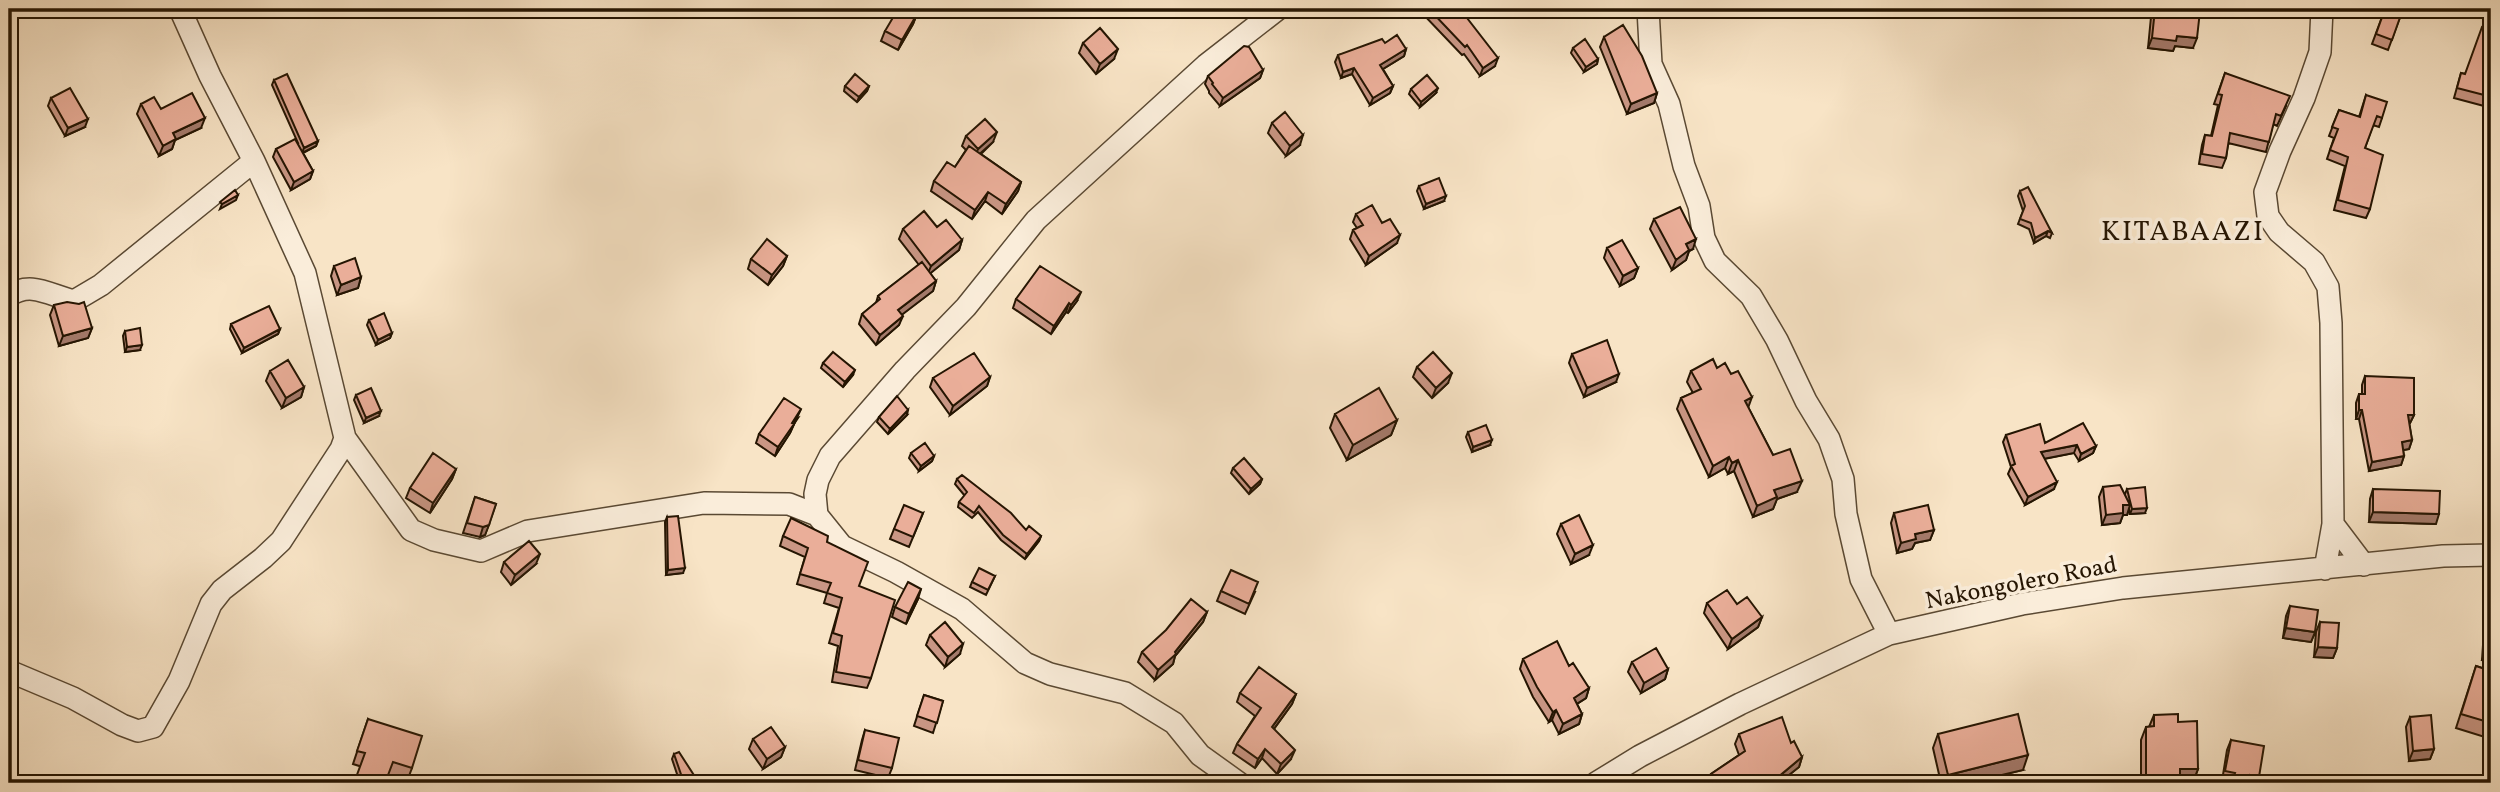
<svg xmlns="http://www.w3.org/2000/svg" width="2500" height="792" font-family="Vollkorn,serif">
<rect width="100%" height="100%" fill="#f8e4c6"/>
<filter id="stains"><feTurbulence type="fractalNoise" baseFrequency=".00286" numOctaves="4"/><feColorMatrix values="0 0 0 0 .2 0 0 0 0 .09 0 0 0 0 .02 0 0 0 .5 -.17"/></filter>
<radialGradient id="worn" r=".72"><stop offset=".6" stop-color="#630" stop-opacity="0"/><stop offset="1" stop-color="#630" stop-opacity=".3"/></radialGradient>
<g fill="none" stroke-linecap="round" stroke-linejoin="round">
<g stroke="#5a4933" stroke-width="24">
<path id="minor" d="M 1648,9 L 1651,64 L 1669,104 L 1684,166 L 1699,206 L 1704,238 L 1715,261 L 1751,296 L 1777,340 L 1806,401 L 1829,439 L 1843,479 L 1846,514 L 1861,579 L 1889,634
M 2322,9 L 2320,52 L 2304,98 L 2280,151 L 2265,192 L 2268,216 L 2279,232 L 2314,262 L 2328,287 L 2331,323 L 2333,524 L 2325,569
M 9,296 C 31,280 51,296 74,301 L 101,285 L 254,161
M 345,438 L 411,530 L 434,540 L 481,551 L 528,531 L 704,503 L 789,504 L 817,515
M 2333,524 L 2364,565
M 9,671 L 73,698 L 122,725 L 138,731 L 153,727 L 179,681 L 211,604 L 222,590 L 263,558 L 281,541 L 341,449 L 345,438 L 305,273 L 254,161 L 210,76 L 180,9
M 1239,783 L 1200,755 L 1174,723 L 1125,693 L 1050,674 L 1025,663 L 962,609 L 896,572 L 842,546 L 817,515 L 815,494 L 818,480 L 830,456 L 905,370 L 966,307 L 1036,220 L 1206,65 L 1278,9
M 1596,783 L 1640,756 L 1740,704 L 1889,634 L 2022,604 L 2123,588 L 2443,556 L 2491,555"/>
</g>
<use href="#minor" stroke="#faedda" stroke-width="21"/>
</g>
<path fill="#c99684" stroke="#251502" stroke-width="2" d="M 1422,9 L 1460,9 L 1495,66 L 1480,76 L 1464,54 L 1462,55 L 1421,12 Z
M 2154,9 L 2175,9 L 2193,48 L 2175,46 L 2173,51 L 2148,48 L 2151,17 Z
M 2385,9 L 2403,9 L 2388,50 L 2372,44 Z
M 917,14 L 913,24 L 898,50 L 881,41 L 885,31 Z
M 2491,30 L 2491,92 L 2489,91 L 2484,106 L 2454,98 L 2461,73 L 2465,74 Z
M 1604,37 L 1657,93 L 1654,103 L 1627,114 L 1600,47 Z
M 1083,43 L 1114,59 L 1096,74 L 1079,53 Z
M 1385,43 L 1406,49 L 1404,56 L 1383,69 L 1393,86 L 1390,93 L 1370,105 L 1352,74 L 1341,78 L 1335,62 L 1338,55 Z
M 1573,48 L 1598,59 L 1597,64 L 1584,72 L 1571,53 Z
M 1263,70 L 1260,78 L 1220,106 L 1209,93 L 1209,91 L 1205,84 L 1208,76 Z
M 2225,73 L 2286,106 L 2277,126 L 2273,124 L 2266,152 L 2228,143 L 2226,158 L 2222,168 L 2199,164 L 2202,145 L 2205,135 L 2211,136 L 2218,105 L 2214,104 Z
M 274,80 L 318,141 L 316,146 L 303,153 L 313,171 L 310,179 L 291,190 L 273,157 L 276,149 L 298,143 L 272,85 Z
M 845,86 L 869,86 L 867,91 L 857,102 L 844,91 Z
M 1411,89 L 1436,93 L 1420,107 L 1409,94 Z
M 2366,95 L 2382,118 L 2379,127 L 2373,125 L 2365,148 L 2370,209 L 2366,218 L 2334,210 L 2345,166 L 2327,159 L 2334,138 L 2329,136 L 2339,110 L 2359,117 Z
M 51,98 L 85,127 L 65,136 L 48,106 Z
M 141,104 L 161,109 L 201,128 L 175,140 L 172,149 L 159,156 L 137,114 Z
M 1272,123 L 1300,145 L 1286,156 L 1268,133 Z
M 966,136 L 993,142 L 981,154 L 1021,182 L 1018,191 L 1002,214 L 985,201 L 972,219 L 931,191 L 934,181 L 955,167 L 966,150 L 962,146 Z
M 1419,186 L 1444,201 L 1424,209 L 1417,191 Z
M 2020,191 L 2052,233 L 2050,238 L 2046,236 L 2034,243 L 2029,229 L 2018,224 L 2023,211 L 2018,196 Z
M 1356,214 L 1382,223 L 1397,243 L 1366,265 L 1350,239 L 1353,230 L 1357,228 L 1353,222 Z
M 1654,219 L 1693,249 L 1689,251 L 1686,260 L 1672,270 L 1650,229 Z
M 937,227 L 962,240 L 959,250 L 930,273 L 936,281 L 933,291 L 902,314 L 899,325 L 876,345 L 859,324 L 862,314 L 876,303 L 878,296 L 919,265 L 899,239 L 903,229 Z
M 1607,248 L 1638,268 L 1634,278 L 1620,286 L 1604,258 Z
M 787,256 L 783,266 L 768,285 L 748,269 L 751,259 Z
M 334,266 L 361,277 L 358,288 L 337,295 L 331,276 Z
M 1016,299 L 1077,301 L 1068,313 L 1066,312 L 1051,334 L 1013,308 Z
M 79,304 L 92,328 L 88,338 L 59,346 L 50,315 L 54,305 Z
M 369,320 L 392,333 L 390,338 L 376,345 L 367,325 Z
M 231,324 L 280,329 L 278,334 L 242,353 L 230,329 Z
M 125,331 L 140,350 L 125,352 L 123,336 Z
M 1572,354 L 1616,382 L 1584,397 L 1569,363 Z
M 823,363 L 853,375 L 843,387 L 821,368 Z
M 1417,367 L 1448,383 L 1432,398 L 1413,377 Z
M 1717,368 L 1748,407 L 1773,455 L 1797,492 L 1777,499 L 1773,509 L 1753,517 L 1734,471 L 1728,474 L 1725,468 L 1709,477 L 1677,409 L 1681,398 L 1693,393 L 1687,382 L 1691,371 Z
M 270,371 L 304,387 L 301,397 L 282,408 L 266,381 Z
M 2365,376 L 2414,415 L 2410,423 L 2409,423 L 2412,440 L 2409,449 L 2403,450 L 2404,456 L 2401,465 L 2369,471 L 2359,419 L 2356,419 L 2356,403 L 2359,394 L 2362,394 L 2362,385 Z
M 990,377 L 987,386 L 950,415 L 930,387 L 933,378 Z
M 356,395 L 379,416 L 364,423 L 354,400 Z
M 1335,414 L 1397,420 L 1391,435 L 1347,460 L 1330,428 Z
M 907,415 L 888,434 L 877,422 L 879,417 Z
M 798,418 L 794,424 L 790,433 L 775,456 L 756,443 L 759,434 Z
M 1468,432 L 1490,445 L 1472,452 L 1466,437 Z
M 2006,435 L 2045,443 L 2096,446 L 2093,453 L 2079,461 L 2074,453 L 2044,459 L 2054,489 L 2025,505 L 2008,474 L 2011,467 L 2003,442 Z
M 2491,449 L 2491,491 L 2485,490 L 2488,458 Z
M 911,453 L 934,456 L 932,461 L 919,471 L 909,458 Z
M 1233,468 L 1262,479 L 1260,484 L 1249,494 L 1231,473 Z
M 456,469 L 452,479 L 430,513 L 406,498 L 410,488 Z
M 957,479 L 1026,530 L 1041,536 L 1039,541 L 1025,559 L 1001,540 L 978,512 L 972,518 L 958,507 L 959,502 L 965,496 L 955,484 Z
M 2103,487 L 2125,494 L 2127,489 L 2145,513 L 2130,514 L 2129,509 L 2127,515 L 2123,515 L 2120,523 L 2102,525 L 2099,497 Z
M 2373,489 L 2436,524 L 2369,522 L 2370,499 Z
M 475,497 L 496,504 L 485,535 L 480,537 L 463,533 Z
M 923,513 L 909,547 L 890,539 L 894,529 Z
M 1894,513 L 1934,530 L 1930,540 L 1915,543 L 1912,549 L 1897,553 L 1891,523 Z
M 667,517 L 683,573 L 666,575 L 665,522 Z
M 1561,524 L 1589,555 L 1571,564 L 1557,534 Z
M 783,536 L 827,542 L 859,586 L 871,678 L 867,688 L 832,682 L 838,646 L 829,643 L 839,608 L 824,603 L 827,593 L 797,584 L 805,557 L 780,546 Z
M 504,562 L 536,564 L 511,585 L 501,572 Z
M 995,576 L 986,595 L 970,587 L 972,582 Z
M 1221,591 L 1255,592 L 1245,614 L 1217,601 Z
M 918,599 L 906,624 L 892,617 L 895,607 Z
M 1707,603 L 1737,604 L 1762,617 L 1758,627 L 1728,649 L 1704,613 Z
M 2290,606 L 2315,632 L 2311,642 L 2283,638 L 2286,616 Z
M 1207,612 L 1203,622 L 1175,656 L 1173,664 L 1155,680 L 1138,662 L 1142,652 Z
M 2488,620 L 2491,620 L 2491,661 L 2482,660 L 2484,630 Z
M 2320,622 L 2337,648 L 2333,658 L 2314,657 L 2316,632 Z
M 930,635 L 960,654 L 945,667 L 926,645 Z
M 1523,659 L 1569,666 L 1589,688 L 1586,698 L 1577,704 L 1582,714 L 1579,724 L 1559,734 L 1552,720 L 1549,722 L 1533,697 L 1520,669 Z
M 1632,662 L 1668,669 L 1665,679 L 1641,693 L 1628,672 Z
M 2476,666 L 2491,671 L 2491,739 L 2456,728 Z
M 1240,693 L 1296,694 L 1292,704 L 1274,729 L 1291,759 L 1277,774 L 1262,758 L 1255,768 L 1233,753 L 1237,744 L 1255,716 L 1237,702 Z
M 924,695 L 943,701 L 933,733 L 914,726 Z
M 2154,715 L 2178,722 L 2198,769 L 2193,782 L 2180,782 L 2180,783 L 2141,783 L 2141,740 L 2146,727 L 2149,727 Z
M 2410,717 L 2434,749 L 2430,759 L 2409,761 L 2406,727 Z
M 368,719 L 412,768 L 407,781 L 353,764 Z
M 865,730 L 892,768 L 888,778 L 855,770 L 862,740 Z
M 1739,734 L 1791,743 L 1802,757 L 1799,767 L 1779,783 L 1707,783 L 1711,774 L 1739,755 L 1735,744 Z
M 1938,734 L 2023,770 L 1968,783 L 1941,783 L 1933,748 Z
M 753,739 L 785,747 L 781,757 L 763,769 L 749,749 Z
M 2231,740 L 2259,777 L 2257,783 L 2231,783 L 2222,781 L 2227,750 Z
M 674,754 L 699,783 L 680,783 L 672,759 Z"/>
<path fill="#a47a6b" stroke="#251502" stroke-width="2" d="M 2266,9 L 2295,9 L 2293,15 L 2265,11 Z
M 917,14 L 913,24 L 898,50 L 902,40 Z
M 2177,36 L 2197,38 L 2193,48 L 2175,46 L 2173,51 L 2148,48 L 2152,38 Z
M 1118,49 L 1114,59 L 1096,74 L 1100,64 Z
M 1406,49 L 1404,56 L 1378,72 L 1380,65 Z
M 1498,58 L 1495,66 L 1480,76 L 1483,68 Z
M 1598,59 L 1597,64 L 1584,72 L 1586,67 Z
M 1354,68 L 1352,74 L 1341,78 L 1343,72 Z
M 1263,70 L 1260,78 L 1220,106 L 1223,98 Z
M 869,86 L 867,91 L 857,102 L 859,97 Z
M 1393,86 L 1390,93 L 1370,105 L 1373,98 Z
M 1438,88 L 1436,93 L 1420,107 L 1421,102 Z
M 1657,93 L 1654,103 L 1627,114 L 1631,104 Z
M 205,118 L 201,128 L 175,140 L 172,149 L 159,156 L 163,146 L 173,133 Z
M 88,119 L 85,127 L 65,136 L 68,128 Z
M 997,132 L 993,142 L 974,159 L 978,149 Z
M 1303,135 L 1300,145 L 1286,156 L 1290,146 Z
M 318,141 L 316,146 L 302,153 L 304,148 Z
M 313,171 L 310,179 L 291,190 L 294,182 Z
M 1021,182 L 1018,191 L 1002,214 L 1006,204 Z
M 988,192 L 985,201 L 972,219 L 975,210 Z
M 238,195 L 236,200 L 220,209 L 222,204 Z
M 1446,196 L 1444,201 L 1424,209 L 1426,204 Z
M 2048,231 L 2046,236 L 2034,243 L 2035,238 Z
M 1400,235 L 1397,243 L 1366,265 L 1369,256 Z
M 1696,239 L 1693,249 L 1689,251 L 1686,260 L 1672,270 L 1676,260 L 1686,244 Z
M 962,240 L 959,250 L 927,276 L 931,266 Z
M 787,256 L 783,266 L 768,285 L 772,275 Z
M 1638,268 L 1634,278 L 1620,286 L 1623,276 Z
M 361,277 L 358,288 L 337,295 L 341,285 Z
M 936,281 L 933,291 L 895,320 L 898,310 Z
M 1081,292 L 1077,301 L 1068,313 L 1071,305 Z
M 1069,303 L 1066,312 L 1051,334 L 1054,326 Z
M 903,316 L 899,325 L 876,345 L 880,335 Z
M 92,328 L 88,338 L 59,346 L 63,336 Z
M 280,329 L 278,334 L 242,353 L 244,348 Z
M 392,333 L 390,338 L 376,345 L 378,340 Z
M 142,345 L 140,350 L 125,352 L 127,347 Z
M 855,370 L 853,375 L 843,387 L 845,382 Z
M 1452,373 L 1448,383 L 1432,398 L 1436,388 Z
M 1619,374 L 1616,382 L 1584,397 L 1587,388 Z
M 990,377 L 987,386 L 950,415 L 953,406 Z
M 304,387 L 301,397 L 282,408 L 286,398 Z
M 1752,397 L 1748,408 L 1745,401 Z
M 801,409 L 790,433 L 775,456 L 778,447 L 792,423 Z
M 908,410 L 907,415 L 888,434 L 890,429 Z
M 2359,410 L 2362,410 L 2359,419 L 2356,419 Z
M 381,411 L 379,416 L 364,423 L 366,418 Z
M 2408,415 L 2414,415 L 2410,423 L 2405,424 Z
M 1397,420 L 1391,435 L 1347,460 L 1353,445 Z
M 1492,440 L 1490,445 L 1472,452 L 1473,447 Z
M 2412,440 L 2409,449 L 2399,451 L 2402,442 Z
M 2077,445 L 2074,453 L 2038,460 L 2041,452 Z
M 2096,446 L 2093,453 L 2079,461 L 2081,454 Z
M 934,456 L 932,461 L 919,471 L 921,466 Z
M 2404,456 L 2401,465 L 2369,471 L 2372,462 Z
M 1729,457 L 1725,468 L 1709,477 L 1713,466 Z
M 1738,460 L 1734,471 L 1728,474 L 1732,463 Z
M 456,469 L 452,479 L 430,513 L 433,503 Z
M 1262,479 L 1260,484 L 1249,494 L 1251,489 Z
M 1802,481 L 1797,492 L 1777,499 L 1773,509 L 1753,517 L 1757,506 L 1774,490 Z
M 2488,481 L 2491,482 L 2491,491 L 2485,490 Z
M 2057,482 L 2054,489 L 2025,505 L 2028,497 Z
M 2123,505 L 2130,505 L 2127,515 L 2123,515 L 2120,523 L 2102,525 L 2106,515 Z
M 2147,508 L 2145,513 L 2130,514 L 2132,509 Z
M 2373,512 L 2439,514 L 2436,524 L 2369,522 Z
M 489,525 L 485,535 L 480,537 L 483,527 Z
M 1934,530 L 1930,540 L 1915,543 L 1912,549 L 1897,553 L 1901,543 L 1915,534 Z
M 1041,536 L 1039,541 L 1025,559 L 1027,554 Z
M 1593,545 L 1589,555 L 1571,564 L 1575,554 Z
M 540,554 L 536,564 L 511,585 L 515,575 Z
M 685,568 L 683,573 L 666,575 L 668,570 Z
M 921,589 L 918,599 L 906,624 L 909,614 Z
M 1207,612 L 1203,622 L 1175,656 L 1173,664 L 1155,680 L 1158,670 L 1175,652 Z
M 1762,617 L 1758,627 L 1728,649 L 1732,639 Z
M 2286,628 L 2315,632 L 2311,642 L 2283,638 Z
M 963,644 L 960,654 L 945,667 L 948,657 Z
M 2318,647 L 2337,648 L 2333,658 L 2314,657 Z
M 2486,650 L 2491,650 L 2491,661 L 2482,660 Z
M 1668,669 L 1665,679 L 1641,693 L 1644,683 Z
M 1589,688 L 1586,698 L 1570,708 L 1574,698 Z
M 1296,694 L 1292,704 L 1268,737 L 1272,727 Z
M 1556,710 L 1552,720 L 1549,722 L 1553,712 Z
M 1582,714 L 1579,724 L 1559,734 L 1563,724 Z
M 785,747 L 781,757 L 763,769 L 767,759 Z
M 1265,749 L 1262,758 L 1255,768 L 1258,759 Z
M 2434,749 L 2430,759 L 2409,761 L 2413,751 Z
M 1295,750 L 1291,759 L 1277,774 L 1281,764 Z
M 2028,755 L 2023,770 L 1968,783 L 1945,783 L 1948,775 Z
M 1802,757 L 1799,767 L 1779,783 L 1771,783 Z
M 2180,769 L 2198,769 L 2193,782 L 2175,782 Z"/>
<path fill="#eaae99" stroke="#251502" stroke-width="2" d="M 898,9 L 908,9 L 917,14 L 902,40 L 885,31 Z
M 1429,9 L 1460,9 L 1498,58 L 1483,68 L 1467,45 L 1465,47 Z
M 2155,9 L 2175,9 L 2200,11 L 2197,38 L 2177,36 L 2176,41 L 2152,38 Z
M 2385,9 L 2403,9 L 2392,40 L 2376,34 Z
M 1623,25 L 1642,56 L 1657,93 L 1631,104 L 1604,37 Z
M 2482,27 L 2491,30 L 2491,83 L 2488,96 L 2457,88 L 2461,73 L 2465,74 Z
M 1100,28 L 1118,49 L 1100,64 L 1083,43 Z
M 1397,35 L 1406,49 L 1380,65 L 1393,86 L 1373,98 L 1354,68 L 1343,72 L 1338,55 L 1382,39 L 1385,43 Z
M 1585,39 L 1598,59 L 1586,67 L 1573,48 Z
M 1244,46 L 1249,47 L 1263,70 L 1223,98 L 1212,84 L 1213,83 L 1208,76 Z
M 2225,73 L 2290,96 L 2281,116 L 2276,114 L 2269,142 L 2230,133 L 2226,158 L 2202,154 L 2205,135 L 2212,136 L 2222,95 L 2218,94 Z
M 287,74 L 318,141 L 304,148 L 274,80 Z
M 855,74 L 869,86 L 859,97 L 845,86 Z
M 1427,75 L 1438,88 L 1421,102 L 1411,89 Z
M 70,88 L 88,119 L 68,128 L 51,98 Z
M 192,93 L 205,118 L 173,133 L 176,139 L 163,146 L 141,104 L 154,97 L 161,109 Z
M 2366,95 L 2387,102 L 2382,118 L 2377,116 L 2365,148 L 2383,155 L 2370,209 L 2338,200 L 2348,157 L 2330,150 L 2338,129 L 2332,127 L 2339,110 L 2360,117 Z
M 1285,112 L 1303,135 L 1290,146 L 1272,123 Z
M 985,119 L 997,132 L 978,149 L 966,136 Z
M 295,139 L 313,171 L 294,182 L 276,149 Z
M 969,146 L 1021,182 L 1006,204 L 988,192 L 975,210 L 934,181 L 947,162 L 955,167 Z
M 1439,178 L 1446,196 L 1426,204 L 1419,186 Z
M 2028,187 L 2052,233 L 2048,231 L 2035,238 L 2031,223 L 2020,219 L 2025,206 L 2020,191 Z
M 235,190 L 238,195 L 222,204 L 220,202 Z
M 1372,205 L 1382,223 L 1390,219 L 1400,235 L 1369,256 L 1353,230 L 1363,225 L 1356,214 Z
M 1680,207 L 1696,239 L 1686,244 L 1689,250 L 1676,260 L 1654,219 Z
M 924,211 L 937,227 L 946,220 L 962,240 L 931,266 L 903,229 Z
M 767,239 L 787,256 L 772,275 L 751,259 Z
M 1622,240 L 1638,268 L 1623,276 L 1607,248 Z
M 355,258 L 361,277 L 341,285 L 334,266 Z
M 922,262 L 936,281 L 898,310 L 903,316 L 880,335 L 862,314 L 880,299 L 878,296 Z
M 1040,266 L 1081,292 L 1071,305 L 1069,303 L 1054,326 L 1016,299 Z
M 67,302 L 79,304 L 84,302 L 92,328 L 63,336 L 54,305 Z
M 269,306 L 280,329 L 244,348 L 231,324 Z
M 384,313 L 392,333 L 378,340 L 369,320 Z
M 140,328 L 142,345 L 127,347 L 125,331 Z
M 1607,340 L 1619,374 L 1587,388 L 1572,354 Z
M 833,352 L 855,370 L 845,382 L 823,363 Z
M 1433,352 L 1452,373 L 1436,388 L 1417,367 Z
M 974,353 L 990,377 L 953,406 L 933,378 Z
M 1713,359 L 1717,368 L 1725,363 L 1731,374 L 1738,371 L 1752,397 L 1745,401 L 1773,455 L 1790,449 L 1802,481 L 1774,490 L 1777,497 L 1757,506 L 1738,460 L 1732,463 L 1729,457 L 1713,466 L 1681,398 L 1701,389 L 1691,371 Z
M 288,360 L 304,387 L 286,398 L 270,371 Z
M 2365,376 L 2414,378 L 2414,415 L 2408,415 L 2412,440 L 2402,442 L 2404,456 L 2372,462 L 2362,410 L 2359,410 L 2359,394 L 2365,394 Z
M 371,388 L 381,411 L 366,418 L 356,395 Z
M 1379,388 L 1397,420 L 1353,445 L 1335,414 Z
M 897,396 L 908,410 L 890,429 L 879,417 Z
M 784,398 L 801,409 L 792,423 L 794,424 L 778,447 L 759,434 Z
M 2083,423 L 2096,446 L 2081,454 L 2077,445 L 2041,452 L 2057,482 L 2028,497 L 2011,466 L 2015,464 L 2006,435 L 2040,424 L 2045,443 Z
M 1486,425 L 1492,440 L 1473,447 L 1468,432 Z
M 925,443 L 934,456 L 921,466 L 911,453 Z
M 2491,449 L 2491,482 L 2488,481 Z
M 433,453 L 456,469 L 433,503 L 410,488 Z
M 1244,458 L 1262,479 L 1251,489 L 1233,468 Z
M 962,475 L 1011,513 L 1026,530 L 1029,526 L 1041,536 L 1027,554 L 1003,535 L 979,506 L 974,513 L 959,502 L 967,492 L 957,479 Z
M 2120,485 L 2130,505 L 2123,505 L 2123,513 L 2106,515 L 2103,487 Z
M 2145,487 L 2147,508 L 2132,509 L 2127,489 Z
M 2373,489 L 2440,491 L 2439,514 L 2373,512 Z
M 475,497 L 496,504 L 489,525 L 483,527 L 467,523 Z
M 904,505 L 923,513 L 913,537 L 894,529 Z
M 1928,505 L 1934,530 L 1915,534 L 1916,539 L 1901,543 L 1894,513 Z
M 1579,515 L 1593,545 L 1575,554 L 1561,524 Z
M 678,516 L 685,568 L 668,570 L 667,517 Z
M 791,518 L 828,536 L 827,542 L 868,562 L 859,586 L 895,600 L 871,678 L 836,672 L 842,636 L 833,633 L 842,598 L 827,593 L 831,583 L 800,574 L 808,548 L 783,536 Z
M 529,541 L 540,554 L 515,575 L 504,562 Z
M 979,568 L 995,576 L 988,590 L 972,582 Z
M 1231,570 L 1258,582 L 1249,604 L 1221,591 Z
M 908,582 L 921,589 L 909,614 L 895,607 Z
M 1727,590 L 1737,604 L 1747,597 L 1762,617 L 1732,639 L 1707,603 Z
M 1191,599 L 1207,612 L 1175,652 L 1176,654 L 1158,670 L 1142,652 L 1166,630 Z
M 2290,606 L 2318,610 L 2315,632 L 2286,628 Z
M 2488,620 L 2491,620 L 2491,650 L 2486,650 Z
M 945,622 L 963,644 L 948,657 L 930,635 Z
M 2320,622 L 2339,623 L 2337,648 L 2318,647 Z
M 1557,641 L 1569,666 L 1573,663 L 1589,688 L 1574,698 L 1582,714 L 1563,724 L 1556,710 L 1553,712 L 1537,687 L 1523,659 Z
M 1656,648 L 1668,669 L 1644,683 L 1632,662 Z
M 2476,666 L 2491,671 L 2491,723 L 2461,714 Z
M 1259,667 L 1296,694 L 1272,727 L 1295,750 L 1281,764 L 1265,749 L 1258,759 L 1237,744 L 1261,708 L 1240,693 Z
M 924,695 L 943,701 L 937,723 L 917,716 Z
M 2018,714 L 2028,755 L 1948,775 L 1938,734 Z
M 2178,714 L 2178,722 L 2197,721 L 2198,769 L 2180,769 L 2180,783 L 2146,783 L 2146,727 L 2154,726 L 2154,715 Z
M 2431,715 L 2434,749 L 2413,751 L 2410,717 Z
M 1782,717 L 1791,743 L 1794,741 L 1802,757 L 1771,783 L 1717,783 L 1711,774 L 1745,751 L 1739,734 Z
M 368,719 L 422,736 L 412,768 L 393,762 L 385,783 L 354,783 L 365,753 L 357,751 Z
M 771,727 L 785,747 L 767,759 L 753,739 Z
M 865,730 L 899,738 L 892,768 L 858,760 Z
M 2231,740 L 2264,746 L 2259,777 L 2250,775 L 2247,783 L 2231,783 L 2235,773 L 2225,771 Z
M 679,752 L 699,783 L 684,783 L 674,754 Z"/>
<g text-anchor="middle" stroke-width="7" stroke-linejoin="round" paint-order="stroke">
<g font-size="24" fill="#251502" stroke="#faedda">
<text transform="translate(2021 582) rotate(-11)" y="8">Nakongolero Road</text>
</g>
<g font-size="28" letter-spacing="2" fill="#251502" stroke="#faedda">
<text x="2183" y="240">KITABAAZI</text>
</g>
</g>
<rect width="2500" height="792" fill="none" stroke="#f8e4c6" stroke-width="35"/>
<rect x="10" y="10" width="2479" height="771" fill="none" stroke="#251502" stroke-width="3.5"/>
<rect x="18" y="18" width="2465" height="757" fill="none" stroke="#251502" stroke-width="2"/>
<rect width="100%" height="100%" filter="url(#stains)"/>
<rect width="100%" height="100%" fill="url(#worn)"/>
</svg>
